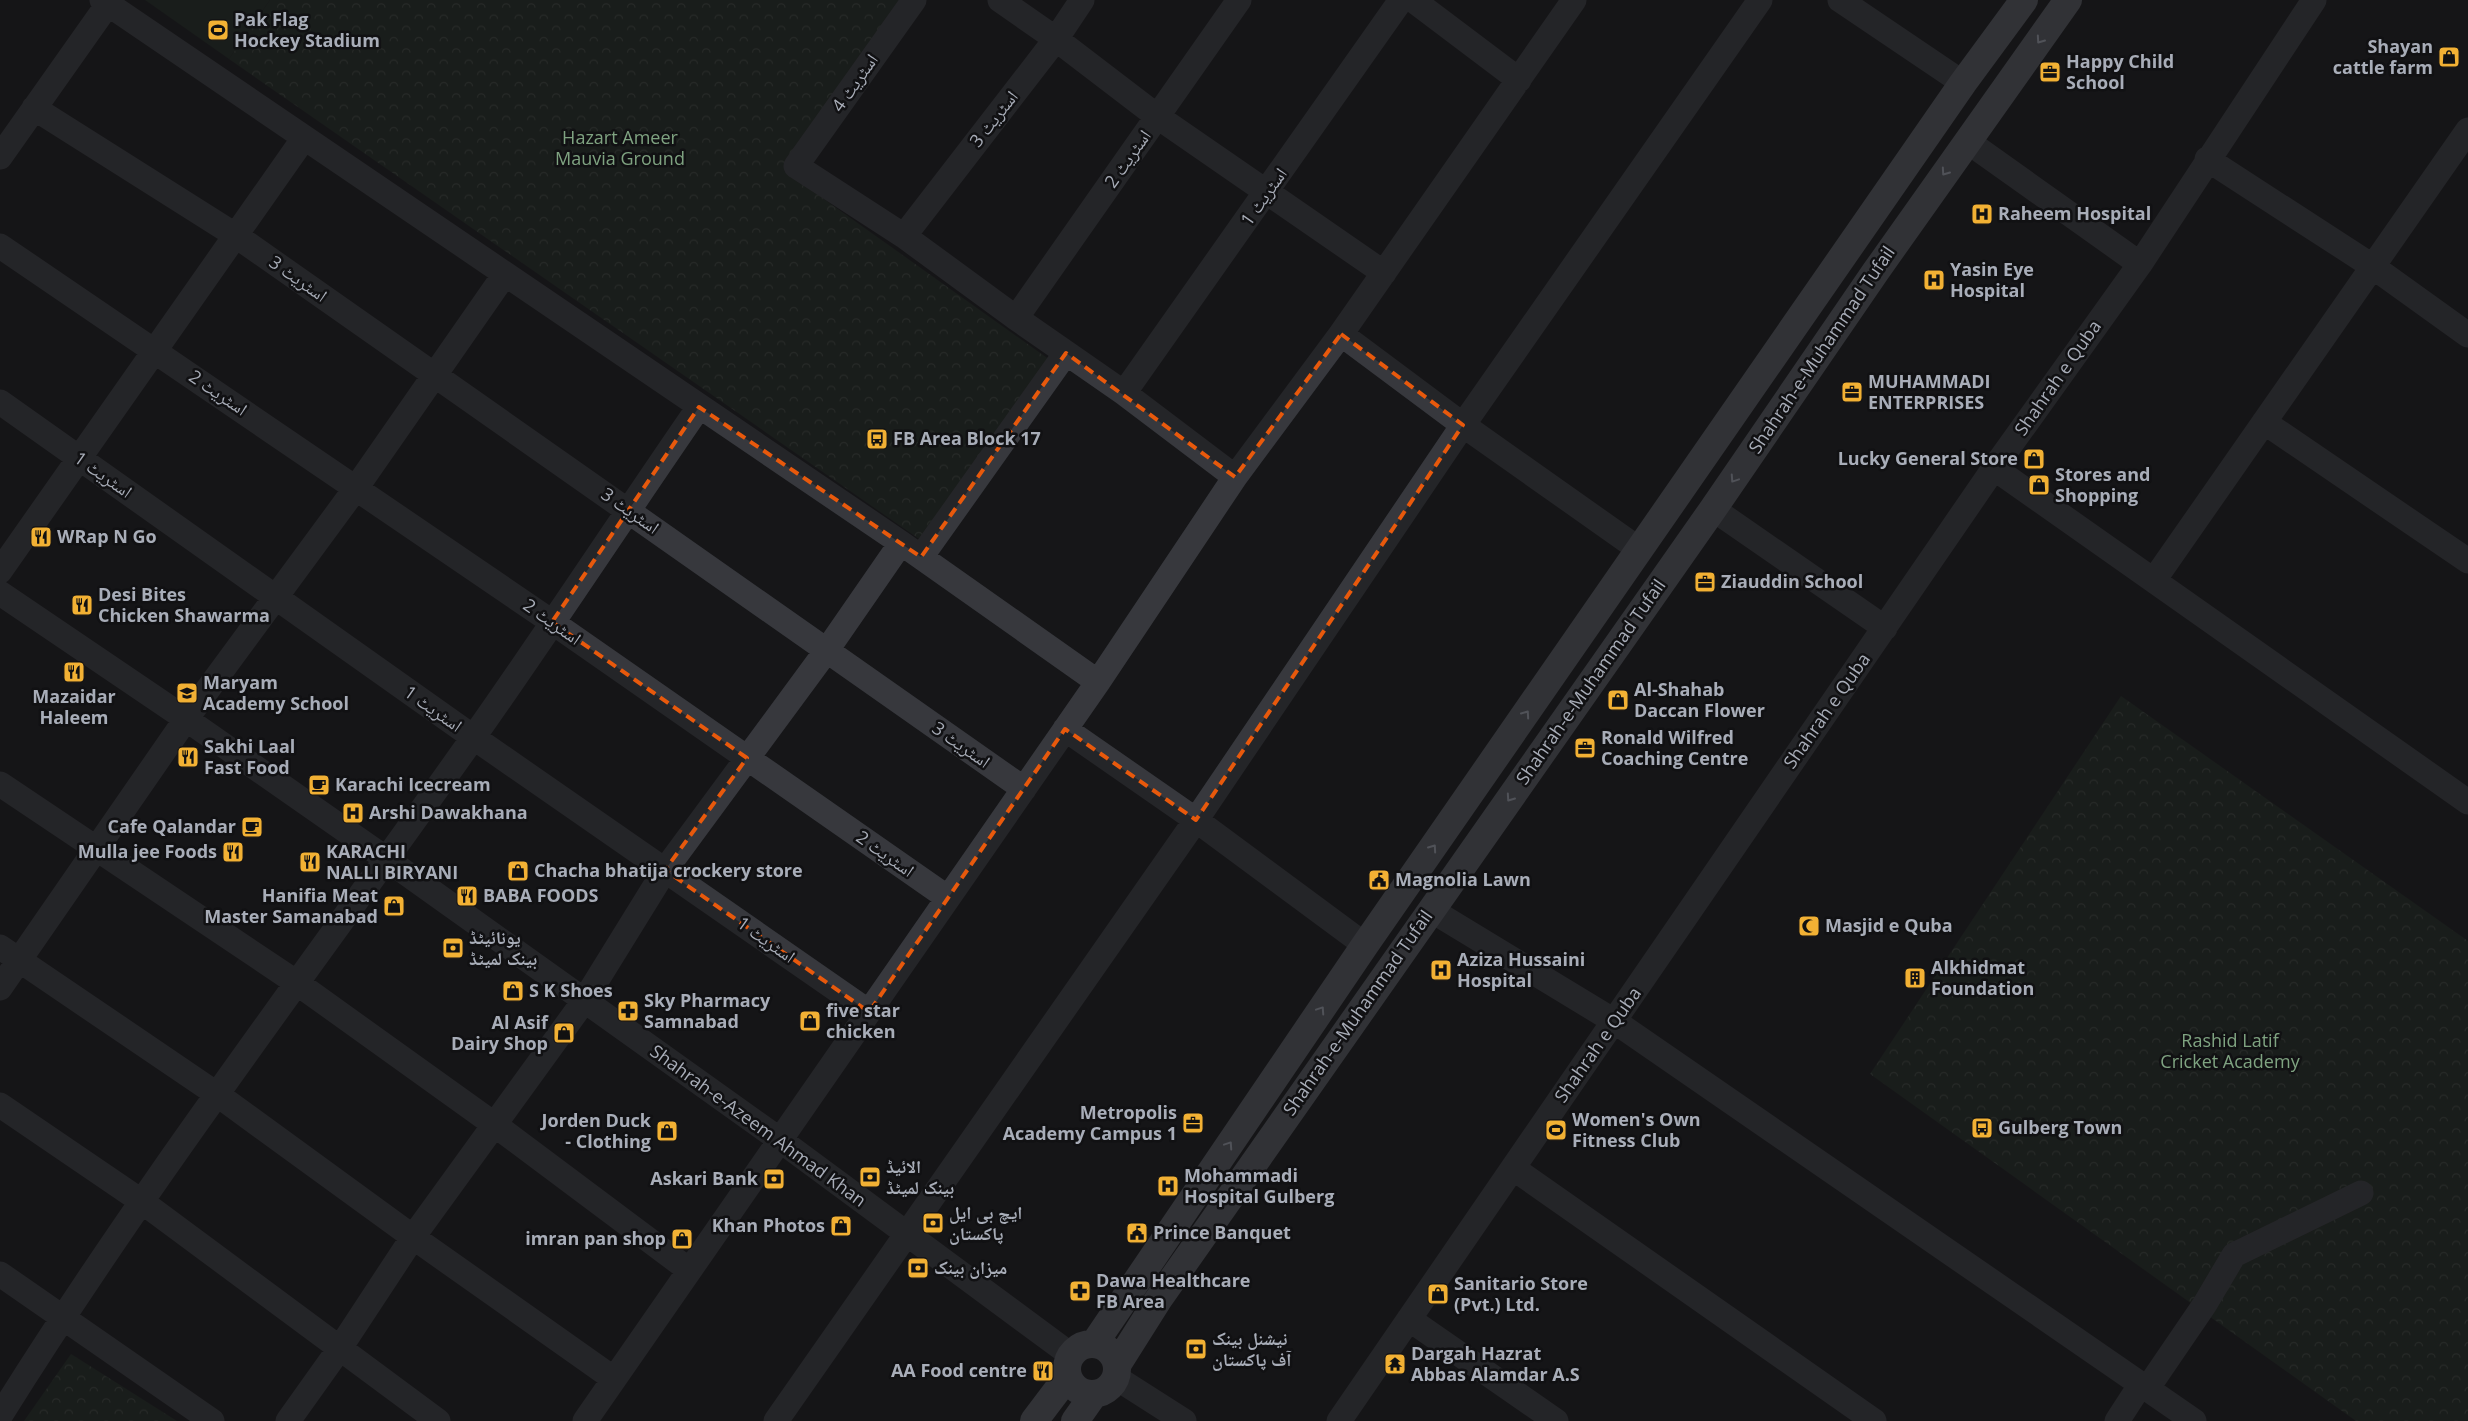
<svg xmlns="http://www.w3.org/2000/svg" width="2468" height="1421" font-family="'Open Sans','Noto Naskh Arabic',sans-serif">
<defs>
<pattern id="forest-crowns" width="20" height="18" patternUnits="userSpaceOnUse" patternTransform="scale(1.25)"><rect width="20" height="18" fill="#1e261f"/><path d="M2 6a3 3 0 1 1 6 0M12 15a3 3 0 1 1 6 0" fill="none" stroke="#3c433d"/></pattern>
</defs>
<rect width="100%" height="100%" fill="#161618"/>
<path fill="#1e261f" d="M 145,0 L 270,0 L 229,59 Z"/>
<path fill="url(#forest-crowns)" d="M 270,0 L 902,0 L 786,172 L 1050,360 L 922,541 L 229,59 Z
M 2121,696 L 2468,941 L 2468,1421 L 2356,1421 L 1870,1074 Z
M 71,1354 L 177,1421 L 24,1421 Z"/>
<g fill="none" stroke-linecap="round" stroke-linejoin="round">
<path stroke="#37383d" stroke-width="25" d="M 102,0 L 901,543 L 1098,682
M 914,0 L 796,166 L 904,236 L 1016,318 L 1124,393 L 1235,477
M 1000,0 L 1056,39 L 1158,117 L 1384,273
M 1413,0 L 1519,80
M 1840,0 L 1963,83
M 34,108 L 235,235 L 1024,789
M 1967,141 L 2140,264
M 0,157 L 108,4
M 2207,159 L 2372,266 L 2468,335
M 904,236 L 1056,39 L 1082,0
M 0,246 L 552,622 L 948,898
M 1016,318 L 1239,0
M 1341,334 L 1463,425 L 1640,550
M 1124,393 L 1401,0
M 0,402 L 473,737 L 869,1012
M 2264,422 L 2468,561
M 1994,468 L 2468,802
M 1713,509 L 1885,628
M 921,557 L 1066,353
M 0,571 L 304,138
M 2154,580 L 2468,130
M 0,593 L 186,719 L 385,858 L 780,1140 L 1071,1355
M 1065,729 L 1196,820 L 1365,945
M 0,784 L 297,983 L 495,1125 L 689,1270
M 1431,910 L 1614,1021 L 2194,1421
M 0,947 L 218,1095 L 413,1237 L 614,1379
M 0,988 L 186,719 L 356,488 L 505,274
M 0,1105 L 141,1201 L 438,1421
M 1513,1168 L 1874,1421
M 0,1274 L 212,1421
M 1409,1319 L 1556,1421
M 1115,1377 L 1184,1421
M 2147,1389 L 2205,1304 L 2234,1255 L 2361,1193
M 0,1416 C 146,1182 314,963 473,738 C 550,629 623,517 699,407
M 288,1421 L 340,1348 L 413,1237 L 584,1001 L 665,870 L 827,650 L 901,543
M 585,1421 L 1098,682 L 1235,477 L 1341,334 L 1574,0
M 776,1421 L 1196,820 L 1463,425 L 1760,0
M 1339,1421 L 1994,468 L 2140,264 L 2314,0
M 2117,1421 L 2141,1384"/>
<path stroke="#53555c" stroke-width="28" d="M 1094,1344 L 1365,945 L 1963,83 L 2024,0
M1067 1369a25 25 0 1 1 50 0a25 25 0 1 1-50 0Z
M 1117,1365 L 1158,1300 L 1713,509 L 1876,271 L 2068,0
M 1034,1421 L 1068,1376
M 1075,1421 L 1094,1394"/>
</g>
<defs><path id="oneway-chevron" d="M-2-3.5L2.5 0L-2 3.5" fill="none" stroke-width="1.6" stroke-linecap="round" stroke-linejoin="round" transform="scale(1.25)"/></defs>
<g stroke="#979ba6">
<use href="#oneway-chevron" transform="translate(2040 40) rotate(125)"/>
<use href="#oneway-chevron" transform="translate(1945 172) rotate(125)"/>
<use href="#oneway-chevron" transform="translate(1734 479) rotate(124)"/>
<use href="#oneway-chevron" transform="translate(1526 714) rotate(-55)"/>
<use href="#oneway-chevron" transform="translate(1510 798) rotate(125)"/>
<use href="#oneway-chevron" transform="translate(1433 848) rotate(-55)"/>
<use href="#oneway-chevron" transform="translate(1321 1010) rotate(-56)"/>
<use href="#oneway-chevron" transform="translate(1229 1145) rotate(-56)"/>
</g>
<path d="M0 0H2468V1421H0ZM 1341,334 L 1463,425 L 1196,820 L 1065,729 L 869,1012 L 665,870 L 747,758 L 552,622 L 699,407 L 921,557 L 1066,353 L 1235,477 Z" fill="#161618" fill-opacity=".55" fill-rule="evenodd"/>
<path fill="none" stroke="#e8590c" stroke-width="4" stroke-dasharray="10 6" stroke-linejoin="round" d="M 1341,334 L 1463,425 L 1196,820 L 1065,729 L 869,1012 L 665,870 L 747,758 L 552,622 L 699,407 L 921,557 L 1066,353 L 1235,477 Z"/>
<defs>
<g id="stadium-square" transform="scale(1.125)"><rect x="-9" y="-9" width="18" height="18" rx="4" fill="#f2b134" stroke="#111113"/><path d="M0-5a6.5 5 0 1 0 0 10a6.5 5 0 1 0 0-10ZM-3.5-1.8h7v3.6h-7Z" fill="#111"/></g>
<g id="shop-square" transform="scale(1.125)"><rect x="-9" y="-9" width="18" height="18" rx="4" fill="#f2b134" stroke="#111113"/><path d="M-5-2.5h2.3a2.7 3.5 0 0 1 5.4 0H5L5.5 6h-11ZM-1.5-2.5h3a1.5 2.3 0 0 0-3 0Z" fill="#111"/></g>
<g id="office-square" transform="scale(1.125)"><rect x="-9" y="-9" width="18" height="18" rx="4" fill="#f2b134" stroke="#111113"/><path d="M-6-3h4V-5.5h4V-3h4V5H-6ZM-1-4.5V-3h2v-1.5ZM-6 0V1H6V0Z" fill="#111"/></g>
<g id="hospital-square" transform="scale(1.125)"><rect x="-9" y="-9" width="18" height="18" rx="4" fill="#f2b134" stroke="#111113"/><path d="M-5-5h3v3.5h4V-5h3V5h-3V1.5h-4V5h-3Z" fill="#111"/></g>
<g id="bus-square" transform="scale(1.125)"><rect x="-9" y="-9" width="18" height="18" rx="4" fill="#f2b134" stroke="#111113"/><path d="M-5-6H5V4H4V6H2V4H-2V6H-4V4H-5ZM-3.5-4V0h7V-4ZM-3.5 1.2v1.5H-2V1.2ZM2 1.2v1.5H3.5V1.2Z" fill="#111"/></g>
<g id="restaurant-square" transform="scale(1.125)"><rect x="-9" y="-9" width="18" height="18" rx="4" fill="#f2b134" stroke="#111113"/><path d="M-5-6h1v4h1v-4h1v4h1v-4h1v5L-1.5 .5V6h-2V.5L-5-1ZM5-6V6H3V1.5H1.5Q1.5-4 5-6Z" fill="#111"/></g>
<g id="school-square" transform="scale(1.125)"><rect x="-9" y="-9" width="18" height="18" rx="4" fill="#f2b134" stroke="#111113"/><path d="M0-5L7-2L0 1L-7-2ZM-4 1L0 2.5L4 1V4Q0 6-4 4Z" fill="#111"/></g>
<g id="cafe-square" transform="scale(1.125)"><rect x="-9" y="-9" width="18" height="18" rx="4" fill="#f2b134" stroke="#111113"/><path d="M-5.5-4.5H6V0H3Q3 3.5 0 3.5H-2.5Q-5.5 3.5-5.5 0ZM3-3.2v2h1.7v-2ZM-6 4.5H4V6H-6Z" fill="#111"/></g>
<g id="civic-square" transform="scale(1.125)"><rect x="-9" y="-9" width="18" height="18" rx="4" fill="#f2b134" stroke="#111113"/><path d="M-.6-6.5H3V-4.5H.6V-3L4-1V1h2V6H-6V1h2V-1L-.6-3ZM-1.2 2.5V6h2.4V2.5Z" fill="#111"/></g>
<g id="mosque-square" transform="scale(1.125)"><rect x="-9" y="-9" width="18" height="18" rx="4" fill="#f2b134" stroke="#111113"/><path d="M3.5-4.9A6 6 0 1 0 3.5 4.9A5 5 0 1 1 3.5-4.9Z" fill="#111"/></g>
<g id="bank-square" transform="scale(1.125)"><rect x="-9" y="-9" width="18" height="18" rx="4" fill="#f2b134" stroke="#111113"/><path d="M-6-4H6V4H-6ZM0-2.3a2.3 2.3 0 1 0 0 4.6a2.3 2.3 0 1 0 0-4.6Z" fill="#111"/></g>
<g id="building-square" transform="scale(1.125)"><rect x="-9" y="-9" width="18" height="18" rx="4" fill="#f2b134" stroke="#111113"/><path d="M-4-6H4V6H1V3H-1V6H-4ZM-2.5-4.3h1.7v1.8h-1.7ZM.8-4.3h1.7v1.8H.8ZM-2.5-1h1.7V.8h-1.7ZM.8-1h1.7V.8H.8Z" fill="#111"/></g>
<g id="pharmacy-square" transform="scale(1.125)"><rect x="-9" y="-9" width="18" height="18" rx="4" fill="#f2b134" stroke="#111113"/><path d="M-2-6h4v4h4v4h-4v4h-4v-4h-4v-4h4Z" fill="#111"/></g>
<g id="temple-square" transform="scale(1.125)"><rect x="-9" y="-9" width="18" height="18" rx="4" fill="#f2b134" stroke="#111113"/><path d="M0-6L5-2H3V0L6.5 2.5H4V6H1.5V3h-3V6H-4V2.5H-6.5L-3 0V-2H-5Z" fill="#111"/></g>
</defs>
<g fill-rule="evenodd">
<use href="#stadium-square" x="218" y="30"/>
<use href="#shop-square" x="2449" y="57"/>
<use href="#office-square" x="2050" y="72"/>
<use href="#hospital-square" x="1982" y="214"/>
<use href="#hospital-square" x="1934" y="280"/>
<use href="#office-square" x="1852" y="392"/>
<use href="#bus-square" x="877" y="439"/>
<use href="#shop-square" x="2034" y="459"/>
<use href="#shop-square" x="2039" y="485"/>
<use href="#restaurant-square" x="41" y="537"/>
<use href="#office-square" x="1705" y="582"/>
<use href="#restaurant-square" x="82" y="605"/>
<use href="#restaurant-square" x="74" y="672"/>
<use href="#school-square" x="187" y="693"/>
<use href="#shop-square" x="1618" y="700"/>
<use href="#office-square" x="1585" y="748"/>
<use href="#restaurant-square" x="188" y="757"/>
<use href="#cafe-square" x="319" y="785"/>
<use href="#hospital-square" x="353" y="813"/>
<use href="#cafe-square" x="252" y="827"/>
<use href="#restaurant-square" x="233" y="852"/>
<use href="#restaurant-square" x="310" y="862"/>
<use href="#shop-square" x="518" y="871"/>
<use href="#civic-square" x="1379" y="880"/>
<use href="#restaurant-square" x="467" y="896"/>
<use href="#shop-square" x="394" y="906"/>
<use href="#mosque-square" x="1809" y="926"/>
<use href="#bank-square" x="453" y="948"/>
<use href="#hospital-square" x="1441" y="970"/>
<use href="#building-square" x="1915" y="978"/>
<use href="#shop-square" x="513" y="991"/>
<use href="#pharmacy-square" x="628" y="1011"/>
<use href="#shop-square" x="810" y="1021"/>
<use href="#shop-square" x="564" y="1033"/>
<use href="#office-square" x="1193" y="1123"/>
<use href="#bus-square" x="1982" y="1128"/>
<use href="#stadium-square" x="1556" y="1130"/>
<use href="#shop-square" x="667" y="1131"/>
<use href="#bank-square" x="870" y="1177"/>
<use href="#bank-square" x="774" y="1179"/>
<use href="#hospital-square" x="1168" y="1186"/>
<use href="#bank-square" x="933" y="1223"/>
<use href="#shop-square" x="841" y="1226"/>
<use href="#civic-square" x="1137" y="1233"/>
<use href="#shop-square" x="682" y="1239"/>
<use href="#bank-square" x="918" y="1268"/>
<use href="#pharmacy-square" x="1080" y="1291"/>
<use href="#shop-square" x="1438" y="1294"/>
<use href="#bank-square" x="1196" y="1349"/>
<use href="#temple-square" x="1395" y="1364"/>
<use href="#restaurant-square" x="1043" y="1371"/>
</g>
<g text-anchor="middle" stroke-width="5" stroke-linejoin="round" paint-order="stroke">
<g font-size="18" font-weight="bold" fill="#a8adb8" stroke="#111113" text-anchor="start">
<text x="234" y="26">Pak Flag<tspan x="234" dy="21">Hockey Stadium</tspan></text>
<text x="2433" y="53" text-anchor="end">Shayan<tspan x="2433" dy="21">cattle farm</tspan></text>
<text x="2066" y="68">Happy Child<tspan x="2066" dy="21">School</tspan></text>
<text x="1998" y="220">Raheem Hospital</text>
<text x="1950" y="276">Yasin Eye<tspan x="1950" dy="21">Hospital</tspan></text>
<text x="1868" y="388">MUHAMMADI<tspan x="1868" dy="21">ENTERPRISES</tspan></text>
<text x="893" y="445">FB Area Block 17</text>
<text x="2018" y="465" text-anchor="end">Lucky General Store</text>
<text x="2055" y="481">Stores and<tspan x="2055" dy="21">Shopping</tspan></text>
<text x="57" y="543">WRap N Go</text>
<text x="1721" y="588">Ziauddin School</text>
<text x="98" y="601">Desi Bites<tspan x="98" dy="21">Chicken Shawarma</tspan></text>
<text x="203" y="689">Maryam<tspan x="203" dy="21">Academy School</tspan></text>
<text x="1634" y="696">Al-Shahab<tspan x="1634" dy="21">Daccan Flower</tspan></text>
<text x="74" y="703" text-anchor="middle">Mazaidar<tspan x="74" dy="21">Haleem</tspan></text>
<text x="1601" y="744">Ronald Wilfred<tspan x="1601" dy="21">Coaching Centre</tspan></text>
<text x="204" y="753">Sakhi Laal<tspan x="204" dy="21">Fast Food</tspan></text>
<text x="335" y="791">Karachi Icecream</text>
<text x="369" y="819">Arshi Dawakhana</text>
<text x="236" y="833" text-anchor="end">Cafe Qalandar</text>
<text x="217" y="858" text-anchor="end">Mulla jee Foods</text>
<text x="326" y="858">KARACHI<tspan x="326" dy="21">NALLI BIRYANI</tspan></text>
<text x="534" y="877">Chacha bhatija crockery store</text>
<text x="1395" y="886">Magnolia Lawn</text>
<text x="378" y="902" text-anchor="end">Hanifia Meat<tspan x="378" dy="21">Master Samanabad</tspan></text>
<text x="483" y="902">BABA FOODS</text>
<text x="1825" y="932">Masjid e Quba</text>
<text x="469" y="944">یونائیٹڈ<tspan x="469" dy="21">بینک لمیٹڈ</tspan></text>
<text x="1457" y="966">Aziza Hussaini<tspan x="1457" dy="21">Hospital</tspan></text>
<text x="1931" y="974">Alkhidmat<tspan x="1931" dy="21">Foundation</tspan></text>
<text x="529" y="997">S K Shoes</text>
<text x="644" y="1007">Sky Pharmacy<tspan x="644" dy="21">Samnabad</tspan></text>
<text x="826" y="1017">five star<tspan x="826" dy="21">chicken</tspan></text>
<text x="548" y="1029" text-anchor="end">Al Asif<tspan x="548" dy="21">Dairy Shop</tspan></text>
<text x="1177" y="1119" text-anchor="end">Metropolis<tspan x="1177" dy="21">Academy Campus 1</tspan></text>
<text x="1572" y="1126">Women's Own<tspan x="1572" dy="21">Fitness Club</tspan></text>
<text x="651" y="1127" text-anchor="end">Jorden Duck<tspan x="651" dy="21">- Clothing</tspan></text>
<text x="1998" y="1134">Gulberg Town</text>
<text x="886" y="1173">الائیڈ<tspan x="886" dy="21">بینک لمیٹڈ</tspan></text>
<text x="1184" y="1182">Mohammadi<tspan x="1184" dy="21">Hospital Gulberg</tspan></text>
<text x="758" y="1185" text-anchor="end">Askari Bank</text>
<text x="949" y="1219">ایچ بی ایل<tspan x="949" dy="21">پاکستان</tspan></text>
<text x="825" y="1232" text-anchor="end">Khan Photos</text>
<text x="1153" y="1239">Prince Banquet</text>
<text x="666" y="1245" text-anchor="end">imran pan shop</text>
<text x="934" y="1274">میزان بینک</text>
<text x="1096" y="1287">Dawa Healthcare<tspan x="1096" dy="21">FB Area</tspan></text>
<text x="1454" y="1290">Sanitario Store<tspan x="1454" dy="21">(Pvt.) Ltd.</tspan></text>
<text x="1212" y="1345">نیشنل بینک<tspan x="1212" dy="21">آف پاکستان</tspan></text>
<text x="1411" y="1360">Dargah Hazrat<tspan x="1411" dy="21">Abbas Alamdar A.S</tspan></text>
<text x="1027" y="1377" text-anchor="end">AA Food centre</text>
</g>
<g font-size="18" fill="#a8adb8" stroke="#111113">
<text transform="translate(855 83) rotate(-55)" y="6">اسٹریٹ 4</text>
<text transform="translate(994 119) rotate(-52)" y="6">اسٹریٹ 3</text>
<text transform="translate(1128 159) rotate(-55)" y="6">اسٹریٹ 2</text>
<text transform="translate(1264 197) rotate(-55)" y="6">اسٹریٹ 1</text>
<text transform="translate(298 279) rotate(35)" y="6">اسٹریٹ 3</text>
<text transform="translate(1822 350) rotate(-56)" y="6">Shahrah-e-Muhammad Tufail</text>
<text transform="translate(2058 378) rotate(-55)" y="6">Shahrah e Quba</text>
<text transform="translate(218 393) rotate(34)" y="6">اسٹریٹ 2</text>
<text transform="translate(103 475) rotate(35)" y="6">اسٹریٹ 1</text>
<text transform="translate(630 511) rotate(35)" y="6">اسٹریٹ 3</text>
<text transform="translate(552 622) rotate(35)" y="6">اسٹریٹ 2</text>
<text transform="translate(1591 682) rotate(-55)" y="6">Shahrah-e-Muhammad Tufail</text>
<text transform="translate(433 709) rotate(35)" y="6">اسٹریٹ 1</text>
<text transform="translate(1827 711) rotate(-55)" y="6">Shahrah e Quba</text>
<text transform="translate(961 745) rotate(35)" y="6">اسٹریٹ 3</text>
<text transform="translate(885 854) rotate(35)" y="6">اسٹریٹ 2</text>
<text transform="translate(766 940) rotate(35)" y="6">اسٹریٹ 1</text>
<text transform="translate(1358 1013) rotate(-55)" y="6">Shahrah-e-Muhammad Tufail</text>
<text transform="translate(1598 1045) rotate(-55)" y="6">Shahrah e Quba</text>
<text transform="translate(758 1126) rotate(36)" y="6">Shahrah-e-Azeem Ahmad Khan</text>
</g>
<g font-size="18" fill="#7fa381" stroke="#111113">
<text x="620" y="144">Hazart Ameer<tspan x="620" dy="21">Mauvia Ground</tspan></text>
<text x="2230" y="1047">Rashid Latif<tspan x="2230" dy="21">Cricket Academy</tspan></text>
</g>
</g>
</svg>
